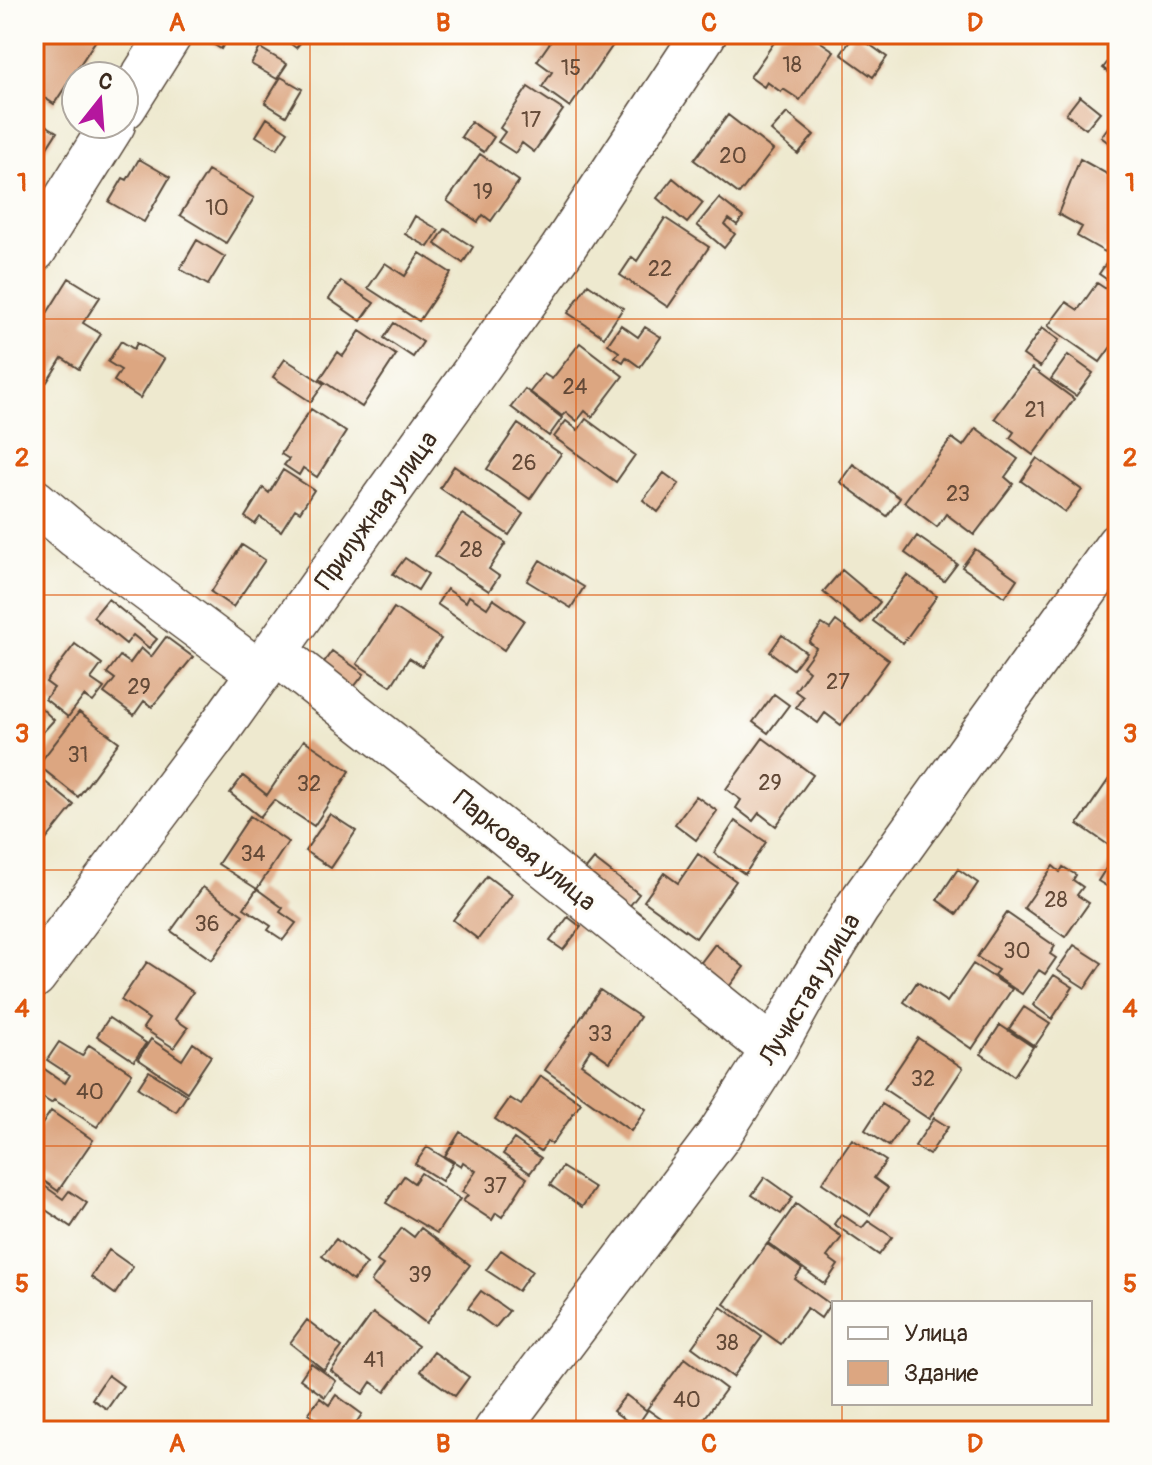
<svg xmlns="http://www.w3.org/2000/svg" width="1152" height="1465" font-family="Pangolin,sans-serif">
<rect width="100%" height="100%" fill="#fdfcf7"/>
<filter id="ink" filterUnits="userSpaceOnUse"><feTurbulence type="fractalNoise" baseFrequency=".0125" numOctaves="2"/><feDisplacementMap in="SourceGraphic" scale="16" xChannelSelector="R" yChannelSelector="G"/><feConvolveMatrix kernelMatrix="1 2 1 2 8 2 1 2 1" color-interpolation-filters="sRGB"/></filter>
<filter id="wash" filterUnits="userSpaceOnUse"><feTurbulence type="fractalNoise" baseFrequency=".006" numOctaves="4" result="noise"/><feDisplacementMap in="SourceGraphic" scale="32" xChannelSelector="R" yChannelSelector="G"/><feGaussianBlur stdDeviation="1.8" result="paint"/><feColorMatrix in="noise" values="0 0 0 0 0 0 0 0 0 0 0 0 0 0 0 0 0 1.4 0 .05"/><feComposite in="paint" operator="in"/></filter>
<g filter="url(#wash)">
<rect width="100%" height="100%" fill="#eee9cf"/>
<g id="blocks">
<path fill="#dca681" d="M 34,34 L 100,34 L 54,104 L 34,91 Z
M 197,34 L 230,34 L 221,49 Z
M 230,34 L 259,34 L 251,47 Z
M 278,34 L 308,34 L 296,48 Z
M 556,34 L 597,34 L 613,45 L 570,107 L 542,87 L 552,72 L 537,61 Z
M 780,34 L 809,34 L 834,51 L 800,100 L 783,89 L 781,92 L 767,82 L 764,87 L 750,77 Z
M 855,34 L 887,57 L 873,77 L 841,54 Z
M 260,48 L 287,64 L 277,79 L 251,64 Z
M 1118,49 L 1118,79 L 1103,68 Z
M 281,77 L 302,89 L 286,116 L 265,103 Z
M 528,87 L 563,110 L 534,152 L 522,143 L 515,153 L 498,142 L 505,132 L 500,128 Z
M 1080,96 L 1100,112 L 1086,129 L 1066,114 Z
M 787,113 L 814,135 L 798,154 L 771,131 Z
M 728,115 L 773,150 L 739,194 L 694,160 Z
M 34,118 L 57,132 L 41,157 L 34,152 Z
M 267,118 L 288,132 L 277,149 L 256,136 Z
M 471,122 L 494,137 L 484,152 L 461,137 Z
M 1112,122 L 1118,127 L 1118,150 L 1101,137 Z
M 480,154 L 519,181 L 491,221 L 483,215 L 478,222 L 447,201 Z
M 139,159 L 170,177 L 144,222 L 109,202 L 123,178 L 127,180 Z
M 1080,159 L 1118,180 L 1118,229 L 1105,252 L 1077,236 L 1082,227 L 1058,214 Z
M 208,171 L 254,198 L 226,243 L 180,215 Z
M 673,178 L 703,203 L 687,223 L 657,198 Z
M 719,198 L 743,217 L 737,225 L 729,219 L 725,225 L 735,234 L 724,248 L 697,225 Z
M 415,216 L 439,230 L 428,247 L 405,234 Z
M 665,218 L 709,247 L 668,307 L 620,275 L 632,257 L 637,261 Z
M 445,229 L 473,247 L 463,263 L 435,244 Z
M 197,240 L 225,257 L 208,285 L 180,269 Z
M 1118,246 L 1118,287 L 1099,274 Z
M 420,253 L 451,273 L 419,321 L 368,288 L 385,263 L 405,276 Z
M 69,278 L 100,297 L 83,323 L 101,334 L 79,369 L 62,358 L 47,382 L 34,374 L 34,334 Z
M 341,281 L 374,303 L 361,321 L 329,299 Z
M 1097,283 L 1118,297 L 1118,337 L 1100,362 L 1048,326 L 1066,302 L 1078,310 Z
M 588,284 L 623,308 L 604,337 L 568,313 Z
M 394,323 L 423,342 L 413,357 L 384,338 Z
M 621,325 L 638,337 L 645,327 L 661,337 L 640,367 L 626,357 L 623,362 L 615,357 L 619,352 L 608,344 Z
M 1042,328 L 1059,340 L 1040,367 L 1023,355 Z
M 360,331 L 396,355 L 362,407 L 320,379 L 338,352 L 343,356 Z
M 121,341 L 134,349 L 137,343 L 164,359 L 140,398 L 114,381 L 121,370 L 108,362 Z
M 580,343 L 623,376 L 592,417 L 585,411 L 577,421 L 566,412 L 562,416 L 530,392 L 544,374 L 552,379 Z
M 1068,355 L 1093,373 L 1076,396 L 1051,379 Z
M 285,359 L 324,384 L 311,402 L 273,377 Z
M 1032,368 L 1074,399 L 1033,455 L 1010,438 L 1014,432 L 995,418 Z
M 525,389 L 562,418 L 549,436 L 511,407 Z
M 311,409 L 346,432 L 317,477 L 303,468 L 299,475 L 284,465 L 289,459 L 281,454 Z
M 586,419 L 635,455 L 616,482 L 554,437 L 566,421 L 578,430 Z
M 518,424 L 561,454 L 530,499 L 487,469 Z
M 976,428 L 1018,459 L 1005,477 L 1013,484 L 974,535 L 946,514 L 937,527 L 904,502 L 952,438 L 963,446 Z
M 1037,458 L 1082,490 L 1065,512 L 1021,481 Z
M 853,464 L 900,498 L 887,516 L 840,482 Z
M 454,466 L 523,514 L 509,535 L 440,488 Z
M 283,470 L 314,490 L 300,512 L 295,509 L 281,531 L 260,517 L 255,524 L 245,517 L 263,488 L 269,493 Z
M 664,473 L 679,484 L 658,512 L 643,500 Z
M 462,514 L 506,543 L 489,569 L 499,576 L 489,591 L 435,556 Z
M 917,536 L 957,564 L 944,581 L 905,553 Z
M 242,545 L 265,560 L 233,607 L 211,592 Z
M 975,549 L 1017,579 L 1005,597 L 962,567 Z
M 405,558 L 428,574 L 418,590 L 393,574 Z
M 540,560 L 584,587 L 571,608 L 527,581 Z
M 842,570 L 880,602 L 861,624 L 823,592 Z
M 907,575 L 937,596 L 903,643 L 873,621 Z
M 447,589 L 466,602 L 469,596 L 487,608 L 493,599 L 524,620 L 504,650 L 437,604 Z
M 108,599 L 157,639 L 149,648 L 133,635 L 126,644 L 93,617 Z
M 394,608 L 441,639 L 422,666 L 409,658 L 391,686 L 357,664 Z
M 836,621 L 889,660 L 841,725 L 825,713 L 818,723 L 796,707 L 803,697 L 795,691 L 809,671 L 803,666 L 816,648 L 809,642 L 822,624 L 830,629 Z
M 782,635 L 806,652 L 793,669 L 770,652 Z
M 166,637 L 193,657 L 152,707 L 144,701 L 134,715 L 104,693 L 115,679 L 107,673 L 120,656 L 130,663 L 141,648 L 151,657 Z
M 75,644 L 102,664 L 91,679 L 104,688 L 93,702 L 84,696 L 68,717 L 45,699 L 54,688 L 46,682 Z
M 332,651 L 364,674 L 350,692 L 319,669 Z
M 774,694 L 789,705 L 768,733 L 753,722 Z
M 38,705 L 54,720 L 34,742 L 34,709 Z
M 79,712 L 119,742 L 78,797 L 38,765 Z
M 763,738 L 813,775 L 776,826 L 759,813 L 753,821 L 736,808 L 741,800 L 726,789 Z
M 304,740 L 350,771 L 314,826 L 274,800 L 260,817 L 230,793 L 243,776 L 267,795 Z
M 34,773 L 74,805 L 34,855 Z
M 1111,776 L 1118,781 L 1118,889 L 1116,892 L 1098,881 L 1117,851 L 1078,824 Z
M 696,796 L 717,811 L 696,840 L 675,824 Z
M 330,814 L 356,831 L 331,868 L 305,851 Z
M 250,816 L 288,842 L 257,889 L 218,864 Z
M 735,821 L 766,842 L 745,874 L 714,853 Z
M 698,854 L 736,881 L 696,938 L 644,901 L 664,873 L 678,883 Z
M 594,859 L 639,894 L 624,913 L 580,876 Z
M 1053,866 L 1060,872 L 1063,867 L 1076,875 L 1073,880 L 1083,887 L 1077,895 L 1089,903 L 1065,937 L 1024,908 Z
M 958,869 L 978,883 L 957,914 L 937,900 Z
M 487,876 L 512,895 L 478,939 L 453,920 Z
M 203,887 L 243,915 L 212,960 L 171,931 Z
M 257,889 L 283,908 L 280,912 L 296,923 L 283,940 L 268,930 L 271,926 L 244,908 Z
M 1007,913 L 1055,946 L 1050,954 L 1056,958 L 1045,974 L 1039,970 L 1022,994 L 994,975 L 998,970 L 977,957 Z
M 568,917 L 581,927 L 563,950 L 550,941 Z
M 715,944 L 744,967 L 728,988 L 699,965 Z
M 1074,945 L 1102,963 L 1085,988 L 1057,970 Z
M 147,962 L 193,992 L 175,1019 L 188,1028 L 174,1048 L 143,1028 L 149,1019 L 121,1000 Z
M 973,964 L 1012,989 L 972,1049 L 904,1002 L 917,982 L 947,1002 Z
M 1054,975 L 1073,987 L 1052,1019 L 1033,1005 Z
M 600,990 L 640,1017 L 610,1062 L 591,1049 L 581,1064 L 646,1109 L 631,1131 L 545,1070 Z
M 1024,1007 L 1050,1024 L 1035,1046 L 1009,1029 Z
M 109,1018 L 146,1043 L 134,1061 L 97,1036 Z
M 1000,1025 L 1033,1047 L 1014,1076 L 981,1054 Z
M 918,1038 L 963,1068 L 929,1119 L 884,1089 Z
M 151,1039 L 182,1060 L 193,1043 L 211,1056 L 187,1092 L 138,1059 Z
M 59,1042 L 82,1056 L 89,1045 L 132,1073 L 97,1127 L 54,1100 L 51,1103 L 34,1092 L 34,1062 L 65,1083 L 70,1075 L 47,1060 Z
M 149,1071 L 187,1095 L 176,1112 L 138,1088 Z
M 541,1076 L 581,1103 L 552,1144 L 547,1141 L 541,1151 L 495,1119 L 510,1098 L 521,1105 Z
M 882,1104 L 907,1120 L 889,1146 L 865,1130 Z
M 51,1111 L 93,1140 L 58,1191 L 34,1174 L 34,1136 Z
M 934,1118 L 948,1127 L 929,1155 L 915,1146 Z
M 460,1132 L 527,1178 L 502,1217 L 496,1213 L 492,1220 L 463,1201 L 468,1195 L 462,1192 L 476,1171 L 463,1162 L 461,1166 L 445,1156 Z
M 514,1139 L 541,1158 L 530,1173 L 503,1154 Z
M 852,1139 L 886,1161 L 874,1178 L 888,1188 L 870,1215 L 822,1183 Z
M 427,1147 L 453,1163 L 442,1181 L 415,1164 Z
M 562,1167 L 595,1188 L 582,1207 L 550,1185 Z
M 421,1173 L 460,1199 L 437,1233 L 386,1203 L 404,1176 L 414,1183 Z
M 765,1177 L 793,1197 L 781,1214 L 752,1195 Z
M 43,1185 L 63,1199 L 69,1191 L 87,1203 L 71,1227 L 34,1202 Z
M 796,1204 L 842,1237 L 827,1257 L 838,1265 L 825,1284 L 768,1243 Z
M 841,1214 L 862,1228 L 868,1221 L 892,1237 L 879,1255 L 834,1224 Z
M 402,1228 L 414,1237 L 421,1228 L 470,1265 L 426,1323 L 371,1282 L 383,1265 L 377,1261 Z
M 336,1239 L 367,1264 L 353,1281 L 322,1256 Z
M 767,1244 L 802,1269 L 795,1279 L 830,1304 L 821,1318 L 807,1308 L 781,1344 L 724,1304 Z
M 109,1250 L 133,1267 L 115,1294 L 91,1277 Z
M 501,1250 L 532,1271 L 518,1291 L 486,1270 Z
M 481,1291 L 509,1311 L 495,1328 L 468,1308 Z
M 721,1307 L 762,1337 L 733,1377 L 692,1347 Z
M 373,1313 L 418,1346 L 385,1392 L 371,1382 L 363,1394 L 331,1371 Z
M 307,1320 L 342,1347 L 324,1370 L 290,1343 Z
M 434,1352 L 469,1377 L 455,1396 L 420,1371 Z
M 685,1358 L 726,1389 L 695,1431 L 678,1431 L 647,1409 Z
M 311,1363 L 336,1381 L 325,1397 L 300,1379 Z
M 108,1375 L 123,1386 L 107,1409 L 92,1399 Z
M 336,1395 L 362,1414 L 356,1423 L 363,1428 L 361,1431 L 309,1431 L 317,1420 L 308,1414 L 320,1398 L 329,1405 Z
M 626,1395 L 647,1411 L 636,1427 L 613,1411 Z"/>
</g>
</g>
<g filter="url(#ink)">
<use href="#blocks" fill-opacity="0" stroke="#564739" stroke-width="2"/>
<g fill="none" stroke-linecap="round" stroke-linejoin="round">
<g stroke="#564739" stroke-width="47">
<path id="minor" d="M 124,107 L 170,34
M 34,250 L 113,124
M 34,501 L 76,536 L 260,673
M 275,652 L 501,830 L 773,1050
M 34,976 L 209,743 L 561,251 L 704,34
M 496,1431 L 719,1135 L 773,1050 L 808,987 L 857,908 L 1118,545"/>
</g>
<use href="#minor" stroke="#fff" stroke-width="44"/>
</g>
</g>
<path fill="none" stroke="#df570d" stroke-width="2" stroke-opacity="0.55" d="M 310,34 L 310,1431M 576,34 L 576,1431M 842,34 L 842,1303M 34,319 L 1118,319M 34,595 L 1118,595M 34,870 L 1118,870M 34,1146 L 1118,1146M 842,1403 L 842,1431"/>
<g text-anchor="middle" stroke-width="6" stroke-linejoin="round" paint-order="stroke">
<g font-size="22" fill="#634937">
<text x="792" y="72">18</text>
<text x="571" y="75">15</text>
<text x="531" y="127">17</text>
<text x="733" y="163">20</text>
<text x="483" y="199">19</text>
<text x="217" y="215">10</text>
<text x="660" y="276">22</text>
<text x="575" y="394">24</text>
<text x="1035" y="417">21</text>
<text x="524" y="470">26</text>
<text x="958" y="501">23</text>
<text x="471" y="557">28</text>
<text x="838" y="689">27</text>
<text x="139" y="694">29</text>
<text x="78" y="762">31</text>
<text x="770" y="790">29</text>
<text x="309" y="791">32</text>
<text x="253" y="861">34</text>
<text x="1056" y="907">28</text>
<text x="207" y="931">36</text>
<text x="1017" y="958">30</text>
<text x="600" y="1041">33</text>
<text x="923" y="1086">32</text>
<text x="90" y="1099">40</text>
<text x="495" y="1193">37</text>
<text x="420" y="1282">39</text>
<text x="727" y="1350">38</text>
<text x="374" y="1367">41</text>
<text x="687" y="1407">40</text>
</g>
<g font-size="26" fill="#3b2a1e" stroke="#fdfcf7">
<text transform="translate(376 510) rotate(-54)" y="9">Прилужная улица</text>
<text transform="translate(525 850) rotate(39)" y="9">Парковая улица</text>
<text transform="translate(809 989) rotate(-59)" y="9">Лучистая улица</text>
</g>
</g>
<rect width="1152" height="1465" fill="none" stroke="#fdfcf7" stroke-width="88"/>
<rect x="832" y="1301" width="260" height="104" fill="#fdfcf7" stroke="#afa8a0" stroke-width="2"/>
<rect x="848" y="1327" width="40" height="12" fill="#ffffff" stroke="#afa8a0" stroke-width="2"/>
<text x="904" y="1341" font-size="24" fill="#3b2a1e">Улица</text>
<rect x="848" y="1361" width="40" height="24" fill="#dca681" stroke="#afa8a0" stroke-width="2"/>
<text x="904" y="1381" font-size="24" fill="#3b2a1e">Здание</text>
<g transform="translate(100 100) rotate(17)"><circle r="38" fill="#fdfcf7" stroke="#afa8a0" stroke-width="2"/>
<path d="M0-6L14 30L0 20L-14 30Z" fill="#b5179e"/>
<text y="-12" font-size="22" font-weight="bold" text-anchor="middle" fill="#3b2a1e">С</text>
</g>
<rect x="44" y="44" width="1064" height="1377" fill="none" stroke="#df570d" stroke-width="3"/>
<g font-size="26" text-anchor="middle" font-weight="bold" fill="#df570d">
<text x="177" y="31">A</text>
<text x="443" y="31">B</text>
<text x="709" y="31">C</text>
<text x="975" y="31">D</text>
<text x="22" y="191">1</text>
<text x="1130" y="191">1</text>
<text x="22" y="466">2</text>
<text x="1130" y="466">2</text>
<text x="22" y="742">3</text>
<text x="1130" y="742">3</text>
<text x="22" y="1017">4</text>
<text x="1130" y="1017">4</text>
<text x="22" y="1292">5</text>
<text x="1130" y="1292">5</text>
<text x="177" y="1452">A</text>
<text x="443" y="1452">B</text>
<text x="709" y="1452">C</text>
<text x="975" y="1452">D</text>
</g>
</svg>
